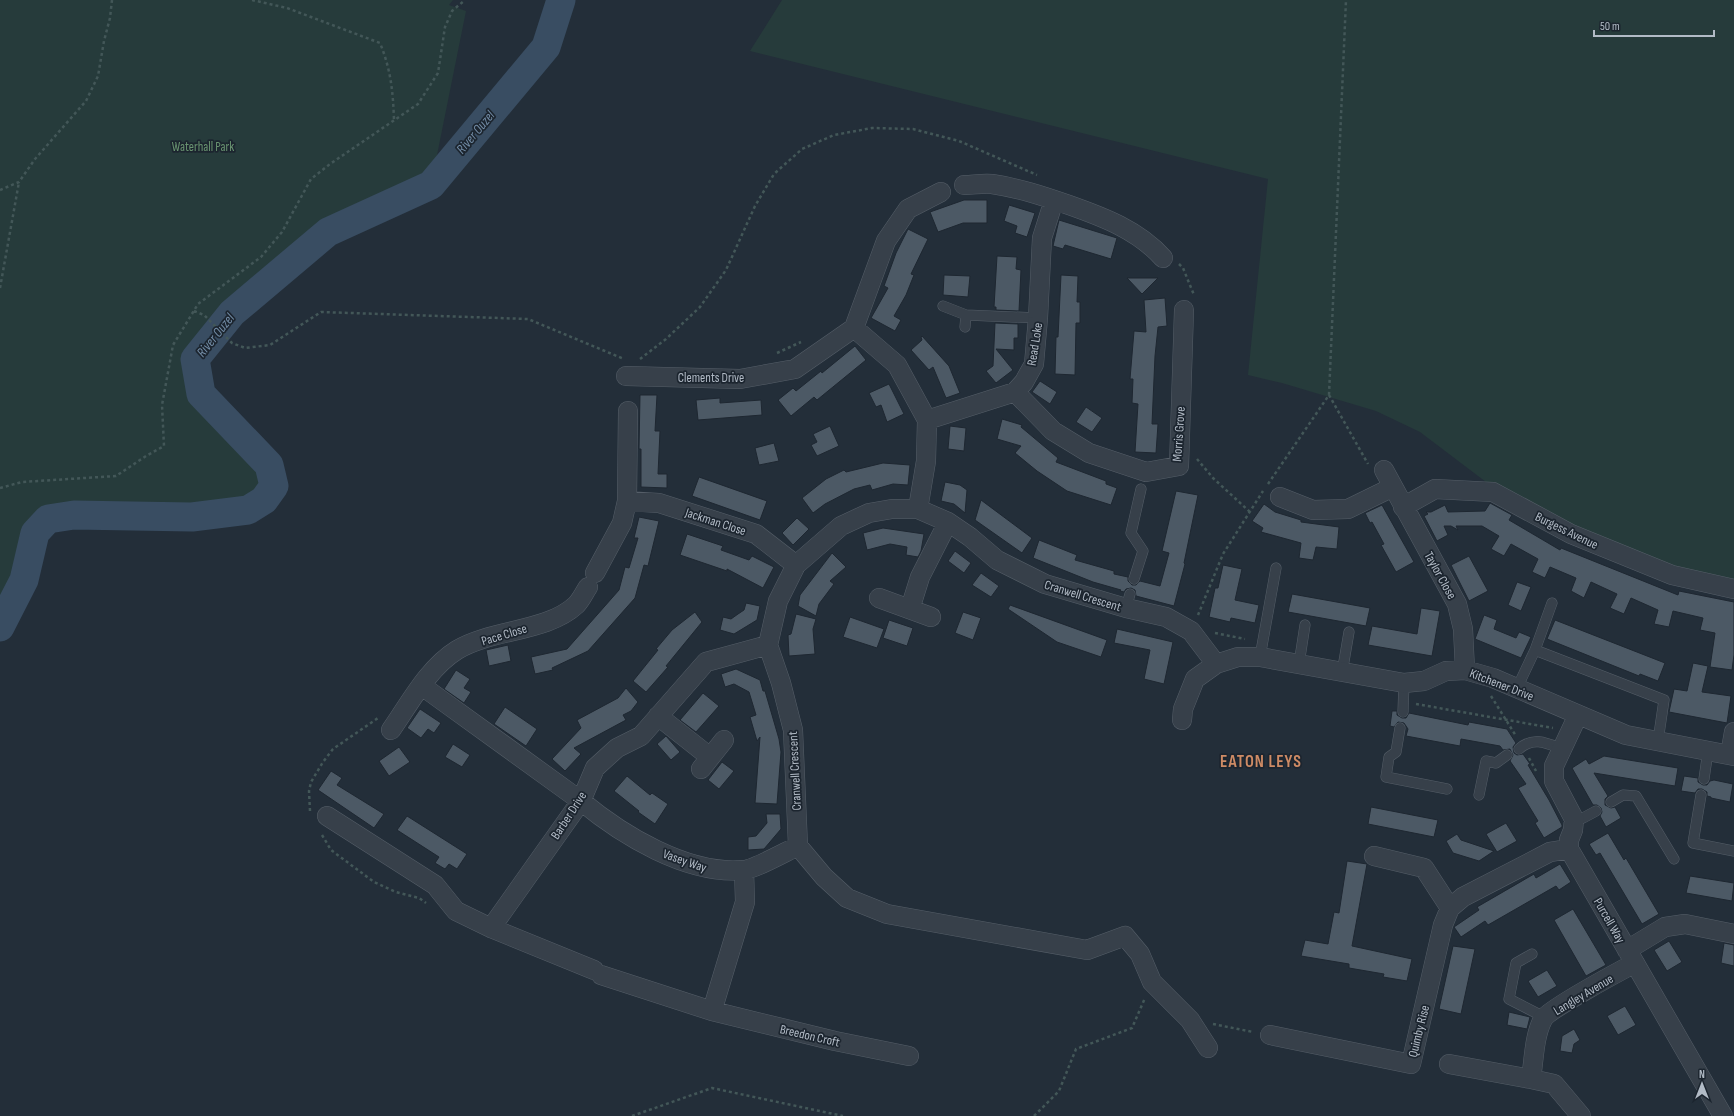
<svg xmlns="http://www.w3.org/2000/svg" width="1734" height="1116" font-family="'Sofia Sans Condensed',sans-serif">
<rect width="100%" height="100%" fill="#232e39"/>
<path fill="#263b3b" d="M 0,0 L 453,0 L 449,5 L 466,11 L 431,185 L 328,232 L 232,313 L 195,359 L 201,394 L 269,465 L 274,486 L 264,500 L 248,510 L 192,517 L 74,515 L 48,519 L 35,533 L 24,580 L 0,627 Z
M 782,0 L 1734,0 L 1734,580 L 1665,565 L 1565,524 L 1486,482 L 1420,432 L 1376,411 L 1282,383 L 1248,375 L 1268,179 L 750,51 Z"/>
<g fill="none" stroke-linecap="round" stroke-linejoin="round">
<path stroke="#394d62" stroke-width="29" d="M 0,627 L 24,580 L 35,533 L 48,519 L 74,515 L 192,517 L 248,510 L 264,500 L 274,486 L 269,465 L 201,394 L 195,359 L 232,313 L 328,232 L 431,185 L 546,47 L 561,0"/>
</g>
<path fill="#4c5965" stroke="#1e2731" d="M 964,200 L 987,200 L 987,223 L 963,223 L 938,232 L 930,212 Z
M 1009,205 L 1035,213 L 1027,237 L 1015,233 L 1017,226 L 1004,221 Z
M 1059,220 L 1117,238 L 1111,259 L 1065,245 L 1063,249 L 1053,246 Z
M 908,229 L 928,239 L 911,274 L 914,275 L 906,295 L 894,316 L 901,320 L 895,331 L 871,318 L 888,288 L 884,286 L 896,253 Z
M 997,256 L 1017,257 L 1016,269 L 1021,270 L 1019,311 L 996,310 L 996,307 L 994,307 Z
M 944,275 L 970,276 L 968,297 L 943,295 Z
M 1061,275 L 1078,276 L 1077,302 L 1080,302 L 1080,323 L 1076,323 L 1075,375 L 1055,374 L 1056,337 L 1058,337 Z
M 1127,278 L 1158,278 L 1142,294 Z
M 1165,298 L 1167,326 L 1158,327 L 1155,356 L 1152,424 L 1158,424 L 1156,453 L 1135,452 L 1138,404 L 1132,403 L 1133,379 L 1130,379 L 1134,331 L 1146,332 L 1144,300 Z
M 995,323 L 1018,324 L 1018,338 L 1014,338 L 1014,350 L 996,349 L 1013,370 L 996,383 L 986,371 L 993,366 Z
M 922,336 L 949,366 L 960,393 L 946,398 L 933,367 L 929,370 L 911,350 L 922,340 L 921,337 Z
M 855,346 L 866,360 L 817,400 L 814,397 L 791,416 L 778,400 L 793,388 L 796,391 L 821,371 L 822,373 Z
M 1040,381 L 1057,392 L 1050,404 L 1032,392 Z
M 889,384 L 904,414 L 887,422 L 881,405 L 876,407 L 869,393 Z
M 640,395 L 657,395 L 655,431 L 660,431 L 658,474 L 667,474 L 667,488 L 641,487 L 641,449 L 639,449 Z
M 720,398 L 720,403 L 761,400 L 762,415 L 698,420 L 696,400 Z
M 1086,407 L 1102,418 L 1092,432 L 1076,422 Z
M 1002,419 L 1022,425 L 1021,427 L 1058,458 L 1056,462 L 1106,481 L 1106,484 L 1117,488 L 1111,505 L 1067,491 L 1037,471 L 1015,453 L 1021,446 L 997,439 Z
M 830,426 L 839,446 L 817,456 L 811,445 L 817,442 L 813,434 Z
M 950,426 L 966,428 L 964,451 L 948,449 Z
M 774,443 L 779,461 L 759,465 L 755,448 Z
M 883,463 L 910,465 L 908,485 L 893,484 L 872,490 L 870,485 L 854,489 L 825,504 L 813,513 L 802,498 L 826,479 L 844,470 L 846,472 Z
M 699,477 L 767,501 L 760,520 L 692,496 Z
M 945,482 L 960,485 L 967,490 L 965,513 L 954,504 L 941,501 Z
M 1176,491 L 1198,495 L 1184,563 L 1185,564 L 1174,606 L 1136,596 L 1135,590 L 1131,588 L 1126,589 L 1124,592 L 1120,591 L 1121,590 L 1093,582 L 1033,558 L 1039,540 L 1077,555 L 1075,560 L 1114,571 L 1114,574 L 1128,577 L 1128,581 L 1132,585 L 1136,585 L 1140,581 L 1160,586 L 1169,553 L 1162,551 Z
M 981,500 L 1032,538 L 1022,553 L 975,520 Z
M 1490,503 L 1512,515 L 1509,520 L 1560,550 L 1561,548 L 1678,595 L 1679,591 L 1734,602 L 1734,655 L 1732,670 L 1710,667 L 1715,633 L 1700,630 L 1703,618 L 1673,611 L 1669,627 L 1654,624 L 1658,610 L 1631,598 L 1624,614 L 1610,608 L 1617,594 L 1591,582 L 1584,598 L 1571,591 L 1576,578 L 1550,567 L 1545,578 L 1532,572 L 1538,559 L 1511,544 L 1504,556 L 1491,549 L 1499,536 L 1482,526 L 1456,526 L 1458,530 L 1451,526 L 1444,526 L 1448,535 L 1437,541 L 1424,516 L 1428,514 L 1426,512 L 1431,512 L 1445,505 L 1448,512 L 1485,511 Z
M 1264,504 L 1275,512 L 1301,520 L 1301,522 L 1339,527 L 1337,549 L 1316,547 L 1313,560 L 1299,558 L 1301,543 L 1261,532 L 1263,528 L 1252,521 Z
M 1382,505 L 1414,562 L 1396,572 L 1381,545 L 1384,544 L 1372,522 L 1370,523 L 1365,513 Z
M 639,517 L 659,521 L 648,566 L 644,565 L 635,598 L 588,651 L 552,668 L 553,670 L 535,674 L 531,657 L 567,649 L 619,590 L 625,567 L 629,568 L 638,538 L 634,538 Z
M 797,518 L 809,529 L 793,545 L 782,533 Z
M 883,528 L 924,534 L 921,551 L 918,557 L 906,555 L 907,547 L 890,544 L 867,550 L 863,533 Z
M 687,534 L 723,546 L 721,550 L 749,560 L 752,556 L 774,567 L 763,588 L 727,569 L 727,571 L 680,555 Z
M 955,551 L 971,563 L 964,573 L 948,561 Z
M 832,553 L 846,567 L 830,581 L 834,584 L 819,604 L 816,616 L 798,606 L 800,595 Z
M 1469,556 L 1488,591 L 1469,601 L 1451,565 Z
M 1223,565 L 1242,569 L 1235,600 L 1259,605 L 1255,623 L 1231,618 L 1230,622 L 1209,617 L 1215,588 L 1218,588 Z
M 981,573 L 999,586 L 991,597 L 972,585 Z
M 1517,582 L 1531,587 L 1521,611 L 1508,605 Z
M 1292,594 L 1370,608 L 1366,626 L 1288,612 Z
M 746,603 L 760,606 L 757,620 L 734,634 L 720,630 L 723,617 L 731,619 L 738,614 L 744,610 Z
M 1010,605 L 1107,640 L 1101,657 L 1057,642 L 1008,609 Z
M 1421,608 L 1440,611 L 1432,656 L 1368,645 L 1372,626 L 1417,634 Z
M 695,612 L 702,622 L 666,666 L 668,667 L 646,692 L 633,681 L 658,650 L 656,649 L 672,630 Z
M 963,612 L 981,618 L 973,640 L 955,633 Z
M 796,614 L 816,619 L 813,629 L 815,654 L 789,656 L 788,635 L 791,634 Z
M 1484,615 L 1497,620 L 1494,629 L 1516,638 L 1519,632 L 1531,637 L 1521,658 L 1475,639 Z
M 850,617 L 884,629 L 877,648 L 843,637 Z
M 889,620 L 913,628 L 907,646 L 883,638 Z
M 1555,620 L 1665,663 L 1658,681 L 1640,674 L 1639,676 L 1547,639 Z
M 1117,629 L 1173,642 L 1164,684 L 1144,679 L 1150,650 L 1114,643 Z
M 508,645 L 511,661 L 489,666 L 486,650 Z
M 1693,663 L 1708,666 L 1702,692 L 1731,696 L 1727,723 L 1669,712 L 1674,689 L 1687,691 Z
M 736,669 L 760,680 L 763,691 L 765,691 L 779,739 L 781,752 L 777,804 L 755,803 L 760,737 L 757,741 L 750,717 L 756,715 L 749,692 L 734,684 L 725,687 L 721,674 Z
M 456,670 L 470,679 L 464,688 L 471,692 L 464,703 L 444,689 Z
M 626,688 L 638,702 L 631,711 L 623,715 L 626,720 L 574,748 L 581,754 L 565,771 L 552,759 L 581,728 L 577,720 L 618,698 Z
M 703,693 L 719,706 L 696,732 L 680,720 Z
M 505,707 L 537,729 L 526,746 L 494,724 Z
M 420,709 L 441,723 L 434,733 L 428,729 L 421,738 L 407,728 Z
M 1392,711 L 1397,711 L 1397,715 L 1402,718 L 1406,718 L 1409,713 L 1468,725 L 1469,722 L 1507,729 L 1516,743 L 1513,747 L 1514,753 L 1517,755 L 1523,754 L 1530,764 L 1528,765 L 1549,800 L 1562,825 L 1562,827 L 1544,838 L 1535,823 L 1538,821 L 1518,788 L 1526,784 L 1510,761 L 1513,755 L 1510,749 L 1503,750 L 1500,746 L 1461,739 L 1460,746 L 1406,736 L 1408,729 L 1404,723 L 1398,722 L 1394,727 L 1390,726 Z
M 666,736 L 680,752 L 671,760 L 657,744 Z
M 453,744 L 470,755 L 462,767 L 445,757 Z
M 399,747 L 410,762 L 389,776 L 379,761 Z
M 1604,756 L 1678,768 L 1675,786 L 1594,773 L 1608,796 L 1605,799 L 1605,805 L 1611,808 L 1615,807 L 1621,818 L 1606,827 L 1600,816 L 1602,812 L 1601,808 L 1597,805 L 1593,805 L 1572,768 L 1586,759 L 1589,764 Z
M 722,762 L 734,771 L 719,789 L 708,780 Z
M 331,771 L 342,778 L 337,785 L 384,814 L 374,828 L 318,790 Z
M 627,776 L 650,795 L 652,793 L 668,804 L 655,824 L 638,812 L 639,811 L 614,791 Z
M 1684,776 L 1698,778 L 1698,782 L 1703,785 L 1707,785 L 1710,781 L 1714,780 L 1733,784 L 1730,802 L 1711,798 L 1711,797 L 1707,796 L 1707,792 L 1702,789 L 1698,789 L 1695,793 L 1681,791 Z
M 1371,807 L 1438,820 L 1434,837 L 1368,824 Z
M 766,814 L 780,814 L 781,829 L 764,849 L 748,850 L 748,837 L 756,836 L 767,823 Z
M 407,816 L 467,854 L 457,869 L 449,864 L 445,869 L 435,863 L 439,857 L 397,830 Z
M 1506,823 L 1517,841 L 1497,852 L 1486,834 Z
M 1608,833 L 1624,860 L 1626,858 L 1659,914 L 1642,924 L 1600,853 L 1596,855 L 1589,844 Z
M 1457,834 L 1461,840 L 1494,851 L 1479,861 L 1453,853 L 1446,841 Z
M 1347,861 L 1367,864 L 1352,946 L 1412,959 L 1407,981 L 1383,977 L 1384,974 L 1349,968 L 1349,964 L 1301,956 L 1305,940 L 1328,944 L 1334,912 L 1339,913 Z
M 1560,864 L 1571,882 L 1559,890 L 1556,886 L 1488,925 L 1485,921 L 1461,937 L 1454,927 L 1479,910 L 1477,907 L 1534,874 L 1536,878 Z
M 1690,876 L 1734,883 L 1732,901 L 1686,893 Z
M 1573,909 L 1606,965 L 1586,976 L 1554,920 Z
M 1669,941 L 1682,962 L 1667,971 L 1654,950 Z
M 1724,943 L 1734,945 L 1734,966 L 1721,963 Z
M 1453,946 L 1475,949 L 1461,1014 L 1439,1009 Z
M 1547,970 L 1557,986 L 1538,997 L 1528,981 Z
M 1625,1006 L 1636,1025 L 1618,1035 L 1607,1016 Z
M 1509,1012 L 1530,1017 L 1527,1029 L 1507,1025 Z
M 1574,1029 L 1580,1040 L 1574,1044 L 1572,1053 L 1560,1051 L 1562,1036 Z"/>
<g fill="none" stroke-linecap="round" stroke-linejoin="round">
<g stroke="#555e68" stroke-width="11">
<path id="service" d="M 943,306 L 966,315 L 1038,318
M 965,327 L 966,315
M 1134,579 L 1143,551 L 1131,533 L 1141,489
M 1126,608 L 1130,594
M 1535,650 L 1664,700 L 1658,741
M 1260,657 L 1276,568
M 1299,664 L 1305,625
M 1342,673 L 1349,632
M 1517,688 L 1535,650 L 1552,603
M 1403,712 L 1404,683
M 1400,728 L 1396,752 L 1389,757 L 1386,777 L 1447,789
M 1519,749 C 1533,736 1547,743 1562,749
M 1704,779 L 1708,751
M 1479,795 L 1486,761 L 1496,763 L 1507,755
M 1701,795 L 1693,843 L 1734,851
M 1611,802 L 1623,795 L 1636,796 L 1674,859
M 1574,819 L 1583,818 L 1596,811
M 1532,954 L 1516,963 L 1509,999 L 1544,1017"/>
</g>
<g stroke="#555e68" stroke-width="20">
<path id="minor" d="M 964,185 C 973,185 983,183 992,184 C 1019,188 1043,196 1069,205 C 1103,217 1138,230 1163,258
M 854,328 L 897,365 L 927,420 L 926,461 L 918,509
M 626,376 L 740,379 L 795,369 L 854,328 L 886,241 L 908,209 L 941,192
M 1015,392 L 1053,431 L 1089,453 L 1146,472 L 1179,466 L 1184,310
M 927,420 L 1015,392 L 1024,382 L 1034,364 L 1038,318 L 1042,238 L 1054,200
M 1384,470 L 1457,604 L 1463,629 L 1465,670
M 1280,497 L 1313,510 L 1348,509 L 1393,487
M 627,501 L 659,503 L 756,534 L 796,565
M 1403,507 L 1435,489 L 1493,492 L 1571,534 L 1672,575 L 1734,589
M 595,573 L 622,523 L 627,501 L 628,411
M 879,598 L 931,617
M 910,609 L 920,577 L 948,522
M 422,686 L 581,801 C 622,835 687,875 743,870 C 753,870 787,851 798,846
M 1578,715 L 1554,766 L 1554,781 L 1574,819 L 1573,830 L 1569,840 L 1569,849 L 1723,1116
M 658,716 L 710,757
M 1182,720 L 1183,709 L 1195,679 L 1216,664 L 1238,657 L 1260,657 L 1404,683 L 1424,681 L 1446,671 L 1465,670 L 1493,678 L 1626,735 L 1734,756
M 391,730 C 410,703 428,668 457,650 C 492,629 547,632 576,605 C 581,600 584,593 588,587
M 1730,755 L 1734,732
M 701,769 L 724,740
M 327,816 L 435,885 L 456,911 L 491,928 L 594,970
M 1374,856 L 1424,868 L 1450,908
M 744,870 L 745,902 L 712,1011 L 835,1041 L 909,1056
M 491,928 L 581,801 L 595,768 L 617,748 L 641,736 L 706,662 L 768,645
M 1627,950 L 1665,927 L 1685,924 L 1734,934
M 601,975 L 712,1011
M 1270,1035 L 1411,1064 L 1443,925 L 1450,908 L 1463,897 L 1550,852 L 1569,849
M 1208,1048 L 1190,1020 L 1152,982 L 1140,954 L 1125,936 L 1087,950 L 887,914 L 847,898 L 824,877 L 798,846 L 793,730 L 781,683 L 768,645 L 778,601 L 796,565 L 841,526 L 869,513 L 892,509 L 918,509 L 948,522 L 970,537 L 997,560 L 1045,584 L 1126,608 L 1166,617 L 1191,631 L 1216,664
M 1449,1064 L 1531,1079 C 1534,1060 1534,1036 1543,1019 C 1549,1009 1620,971 1635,963
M 1531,1079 L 1554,1084 L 1581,1116"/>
</g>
<path stroke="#435758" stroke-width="2.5" stroke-dasharray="3 3" stroke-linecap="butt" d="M 252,0 L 287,8 L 380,43 C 391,70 393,92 394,120
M 0,190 L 19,182 L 35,159 L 86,101 L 98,76 L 104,41 L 110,18 L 112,0
M 1179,264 L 1183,268 L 1194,295
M 0,288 L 19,182
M 194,311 L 204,315 L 232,343 L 245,348 L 270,345 L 321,312 L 528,319 L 624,359
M 777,353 L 801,342
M 640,359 L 666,339 L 700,307 L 726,270 L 755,206 L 774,174 L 802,149 L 834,135 L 872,128 L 913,129 L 959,141 L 1037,175
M 1329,395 L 1368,464
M 1197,459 L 1213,478 L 1250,512
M 1268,484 L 1329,395 L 1346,0
M 0,488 L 22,482 L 116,476 L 146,456 L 164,446 L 162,405 L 173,345 L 198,304 L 261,257 L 282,232 L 311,179 L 330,164 L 418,104 L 438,73 L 445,27 L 452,11 L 465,0
M 1198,615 L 1223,554 L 1263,491
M 1215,633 L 1245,639
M 1491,696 L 1516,736
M 1416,704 L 1553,728
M 1529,758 L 1536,771
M 310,811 L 309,791 L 311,782 L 323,762 L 333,749 L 378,718
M 322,835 L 331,850 L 374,882 L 396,892 L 419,898 L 426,903
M 1213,1024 L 1253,1032
M 632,1116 L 712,1088 L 843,1116
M 1034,1116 L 1059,1091 L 1076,1049 L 1132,1028 L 1145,998"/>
<use href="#service" stroke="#37404a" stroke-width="10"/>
<use href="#minor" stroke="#37404a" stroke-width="19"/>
</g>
<g text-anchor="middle" stroke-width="3.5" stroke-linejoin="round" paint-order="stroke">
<g font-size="13" fill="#6a9571" stroke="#1c252f">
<text x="203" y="151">Waterhall Park</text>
</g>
<g font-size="13" fill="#b2bbc6" stroke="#1c252f">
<text transform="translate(1034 344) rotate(-81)" y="5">Read Loke</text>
<text x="711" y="382">Clements Drive</text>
<text transform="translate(1178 434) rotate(-86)" y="5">Morris Grove</text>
<text transform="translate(716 521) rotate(18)" y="5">Jackman Close</text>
<text transform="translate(1567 530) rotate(26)" y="5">Burgess Avenue</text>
<text transform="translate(1441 575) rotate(61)" y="5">Taylor Close</text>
<text transform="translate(1083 595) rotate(17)" y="5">Cranwell Crescent</text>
<text transform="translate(504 634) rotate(-17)" y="5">Pace Close</text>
<text transform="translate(1502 684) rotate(21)" y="5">Kitchener Drive</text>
<text transform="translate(794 771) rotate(-93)" y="5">Cranwell Crescent</text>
<text transform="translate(568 815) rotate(-57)" y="5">Barber Drive</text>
<text transform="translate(685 860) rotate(19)" y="5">Vasey Way</text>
<text transform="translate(1610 920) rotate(60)" y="5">Purcell Way</text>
<text transform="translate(1583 994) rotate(-31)" y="5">Langley Avenue</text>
<text transform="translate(1418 1031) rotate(-76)" y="5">Quimby Rise</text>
<text transform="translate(810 1035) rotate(13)" y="5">Breedon Croft</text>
</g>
<g font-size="14" font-style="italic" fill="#748ea8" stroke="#1c252f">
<text transform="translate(475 132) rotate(-50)" y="5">River Ouzel</text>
<text transform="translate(215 335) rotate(-51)" y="5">River Ouzel</text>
</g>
<g font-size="17" font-weight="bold" letter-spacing="1" fill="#ce8b65" stroke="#1c252f">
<text x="1261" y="767">EATON LEYS</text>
</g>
</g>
<g transform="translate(1702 1084)" stroke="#1c252f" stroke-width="3" paint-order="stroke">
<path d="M0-3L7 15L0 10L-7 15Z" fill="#b2bbc6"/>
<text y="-6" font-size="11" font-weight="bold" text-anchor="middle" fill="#b2bbc6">N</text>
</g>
<path d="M1594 30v6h120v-6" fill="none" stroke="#b2bbc6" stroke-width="2"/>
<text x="1600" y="30" font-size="12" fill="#b2bbc6" stroke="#1c252f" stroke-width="3" paint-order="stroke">50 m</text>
</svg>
